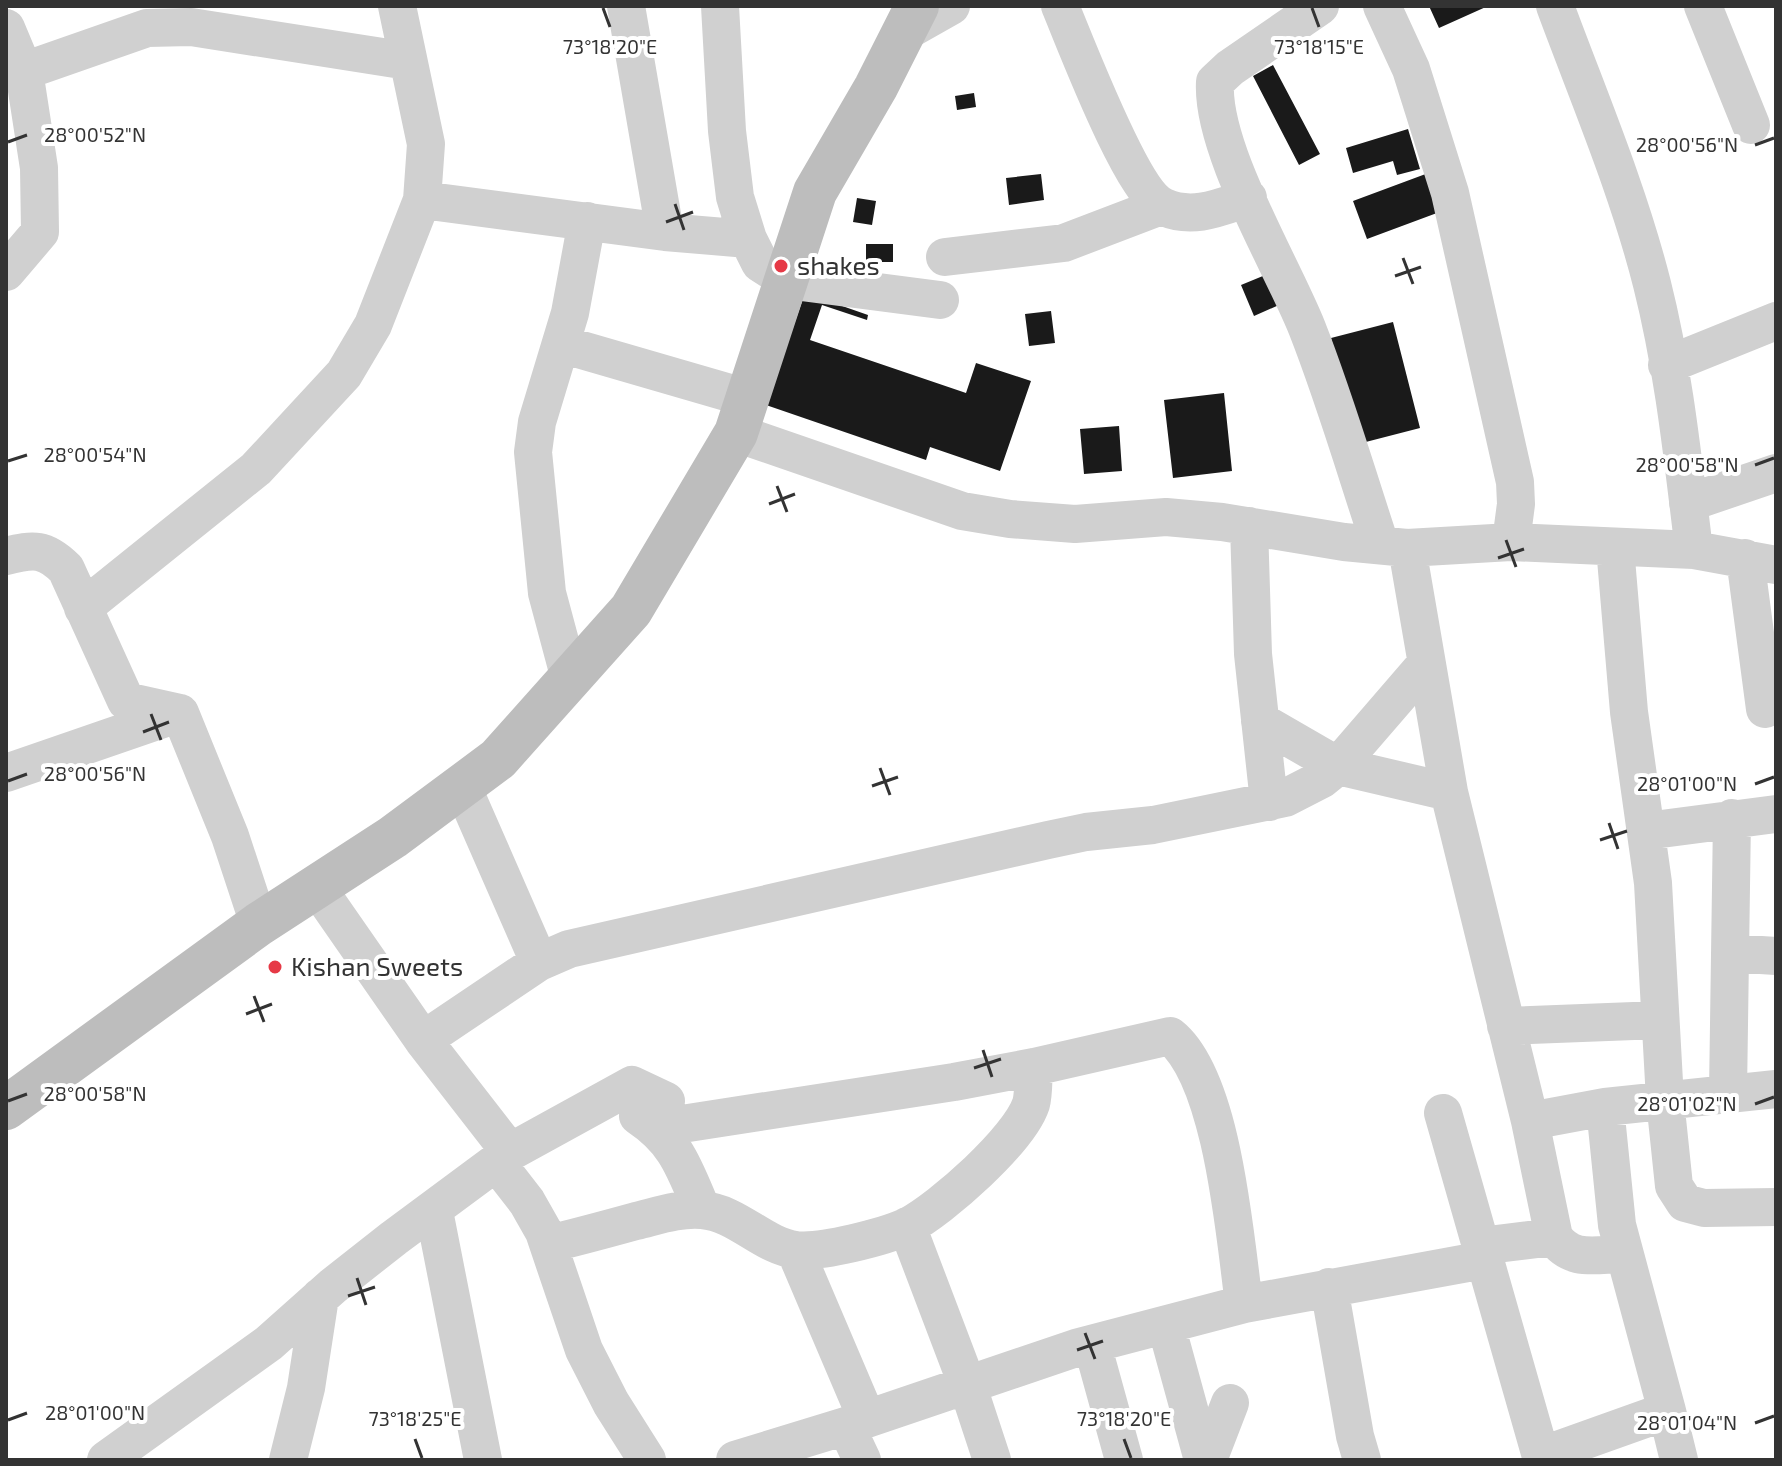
<svg xmlns="http://www.w3.org/2000/svg" width="1782" height="1466" font-family="'Exo 2',sans-serif">
<rect width="100%" height="100%" fill="#fff"/>
<path fill="#1a1a1a" d="M 1429,6 L 1488,6 L 1439,28 Z
M 1273,65 L 1320,154 L 1299,165 L 1253,76 Z
M 974,93 L 976,107 L 957,110 L 955,96 Z
M 1408,129 L 1420,169 L 1397,175 L 1393,161 L 1353,173 L 1346,148 Z
M 1431,172 L 1445,210 L 1367,239 L 1353,201 Z
M 1041,174 L 1044,200 L 1009,205 L 1006,178 Z
M 857,198 L 876,201 L 872,225 L 853,222 Z
M 866,244 L 893,244 L 893,262 L 866,262 Z
M 1275,271 L 1288,301 L 1254,316 L 1241,285 Z
M 805,293 L 868,315 L 867,320 L 822,305 L 810,340 L 966,393 L 976,363 L 1031,381 L 1000,471 L 930,447 L 926,460 L 766,405 Z
M 1051,311 L 1055,343 L 1029,346 L 1025,314 Z
M 1393,322 L 1420,428 L 1358,444 L 1331,338 Z
M 1224,393 L 1232,471 L 1173,478 L 1164,400 Z
M 1119,426 L 1122,471 L 1084,474 L 1080,429 Z"/>
<g fill="none" stroke-linecap="round" stroke-linejoin="round">
<path stroke="#d0d0d0" stroke-width="38" d="M 626,6 L 665,232
M 720,6 L 727,131 L 735,197 L 748,239 L 760,263 L 786,280 L 940,300
M 1060,6 C 1076,44 1132,193 1164,207 C 1193,220 1221,207 1248,198
M 1320,6 L 1230,68 L 1215,82 C 1211,149 1281,263 1307,328 C 1335,399 1356,472 1380,544
M 1382,6 L 1411,69 L 1450,193 L 1515,482 L 1516,504 L 1511,542
M 1555,6 C 1589,98 1628,189 1652,284 C 1674,371 1683,461 1694,550
M 1703,6 L 1751,125
M 6,28 L 24,71 L 39,168 L 40,232 L 6,272
M 905,32 L 951,6
M 24,71 L 147,28 L 191,27 L 408,61
M 422,200 L 665,232 L 748,239
M 945,257 L 1064,243 L 1161,206
M 561,344 L 747,398
M 1667,365 L 1776,321
M 736,433 L 962,511 L 1010,519 L 1075,524 L 1166,517 L 1222,522 L 1344,542 L 1407,548 L 1511,542 L 1694,550 L 1776,565
M 1688,503 L 1776,473
M 1249,526 L 1253,654 L 1269,802
M 1615,547 L 1629,712 L 1653,883 L 1665,1100 L 1674,1186 L 1685,1203 L 1704,1208 L 1776,1207
M 1407,548 L 1449,792 L 1530,1121 L 1554,1237 C 1572,1263 1596,1254 1624,1254
M 6,556 C 34,549 45,548 66,569 L 126,701 L 180,713 L 230,836 L 259,924
M 1745,558 L 1765,709
M 83,608 L 256,469 L 344,374 L 373,325 L 422,200 L 426,144 L 397,6
M 570,679 L 547,593 L 533,452 L 537,422 L 570,313 L 587,221
M 1260,721 L 1338,766 L 1449,792
M 6,773 L 180,713
M 462,786 L 539,962
M 1646,831 L 1776,814
M 1730,953 L 1776,956
M 1506,1026 L 1660,1020
M 423,1040 L 539,962 L 569,949 L 1048,840 L 1086,832 L 1153,825 L 1285,798 L 1322,779 L 1338,766 L 1426,664
M 1728,1093 L 1732,818
M 1605,1107 L 1617,1225 L 1667,1411
M 1443,1113 L 1542,1460
M 638,1116 C 677,1142 684,1168 702,1210
M 1530,1121 L 1605,1107 L 1776,1089
M 656,1128 L 954,1082 L 1034,1067 L 1170,1036 C 1223,1078 1235,1238 1244,1304
M 510,1152 L 632,1085 L 666,1101
M 496,1162 L 527,1202 L 544,1232 L 584,1350 L 611,1403 L 647,1460
M 434,1211 L 483,1460
M 907,1226 L 967,1384 L 992,1460
M 548,1244 C 578,1237 607,1229 636,1221 C 657,1216 679,1208 702,1210 C 738,1213 763,1246 796,1250 C 821,1253 884,1237 908,1226 C 942,1208 1019,1140 1031,1104 C 1034,1093 1033,1079 1034,1067
M 1480,1246 L 1554,1237
M 795,1250 L 867,1419
M 1329,1287 L 1355,1436 L 1362,1460
M 1166,1325 L 1203,1460
M 1092,1344 L 1124,1460
M 846,1426 L 862,1460
M 1541,1456 L 1667,1411 L 1679,1460
M 106,1460 L 269,1343 L 333,1286 L 394,1238 L 510,1152 L 423,1040 L 316,886
M 288,1460 L 306,1388 L 320,1297
M 735,1460 L 846,1426 L 1076,1348 L 1244,1304 L 1484,1260
M 1208,1460 L 1230,1403"/>
<path stroke="#bdbdbd" stroke-width="44" d="M 6,1108 L 259,924 L 393,837 L 498,759 L 631,610 L 736,433 L 815,192 L 876,87 L 917,6"/>
</g>
<path fill="none" stroke="#333" stroke-width="3" d="M 603,8 L 610,27M 1312,8 L 1319,27M 8,142 L 27,135M 1755,145 L 1774,138M 675,204 L 684,230M 666,222 L 693,212M 1403,258 L 1413,284M 1395,276 L 1421,267M 8,461 L 27,455M 1755,465 L 1774,458M 777,486 L 787,512M 769,504 L 795,494M 1506,540 L 1516,567M 1498,558 L 1524,549M 151,714 L 161,740M 143,732 L 169,722M 880,768 L 890,795M 8,781 L 27,774M 1755,784 L 1774,777M 872,786 L 898,777M 1609,823 L 1618,849M 1600,840 L 1627,831M 254,996 L 264,1022M 246,1014 L 272,1004M 983,1050 L 992,1077M 974,1068 L 1001,1059M 8,1101 L 27,1094M 1755,1104 L 1774,1097M 357,1278 L 366,1305M 348,1296 L 375,1287M 1085,1333 L 1095,1359M 1077,1350 L 1103,1341M 8,1420 L 27,1413M 1755,1423 L 1774,1416M 415,1439 L 422,1458M 1124,1439 L 1131,1458"/>
<g fill="#e63946" stroke="#fff" stroke-width="3">
<circle cx="781" cy="266" r="8"/>
<circle cx="275" cy="967" r="8"/>
</g>
<g text-anchor="middle" stroke-width="8" stroke-linejoin="round" paint-order="stroke">
<g font-size="26" fill="#333" stroke="#fff" text-anchor="start">
<text x="797" y="275">shakes</text>
<text x="291" y="976">Kishan Sweets</text>
</g>
</g>
<g font-size="20" text-anchor="middle" fill="#333" stroke="#fff" stroke-width="8" stroke-linejoin="round" paint-order="stroke">
<text x="1319" y="54">73°18'15"E</text>
<text x="610" y="54">73°18'20"E</text>
<text x="95" y="142">28°00'52"N</text>
<text x="1687" y="152">28°00'56"N</text>
<text x="95" y="462">28°00'54"N</text>
<text x="1687" y="472">28°00'58"N</text>
<text x="95" y="781">28°00'56"N</text>
<text x="1687" y="791">28°01'00"N</text>
<text x="95" y="1101">28°00'58"N</text>
<text x="1687" y="1111">28°01'02"N</text>
<text x="95" y="1420">28°01'00"N</text>
<text x="415" y="1426">73°18'25"E</text>
<text x="1124" y="1426">73°18'20"E</text>
<text x="1687" y="1430">28°01'04"N</text>
</g>
<rect width="1782" height="1466" fill="none" stroke="#333333" stroke-width="16"/>
</svg>
